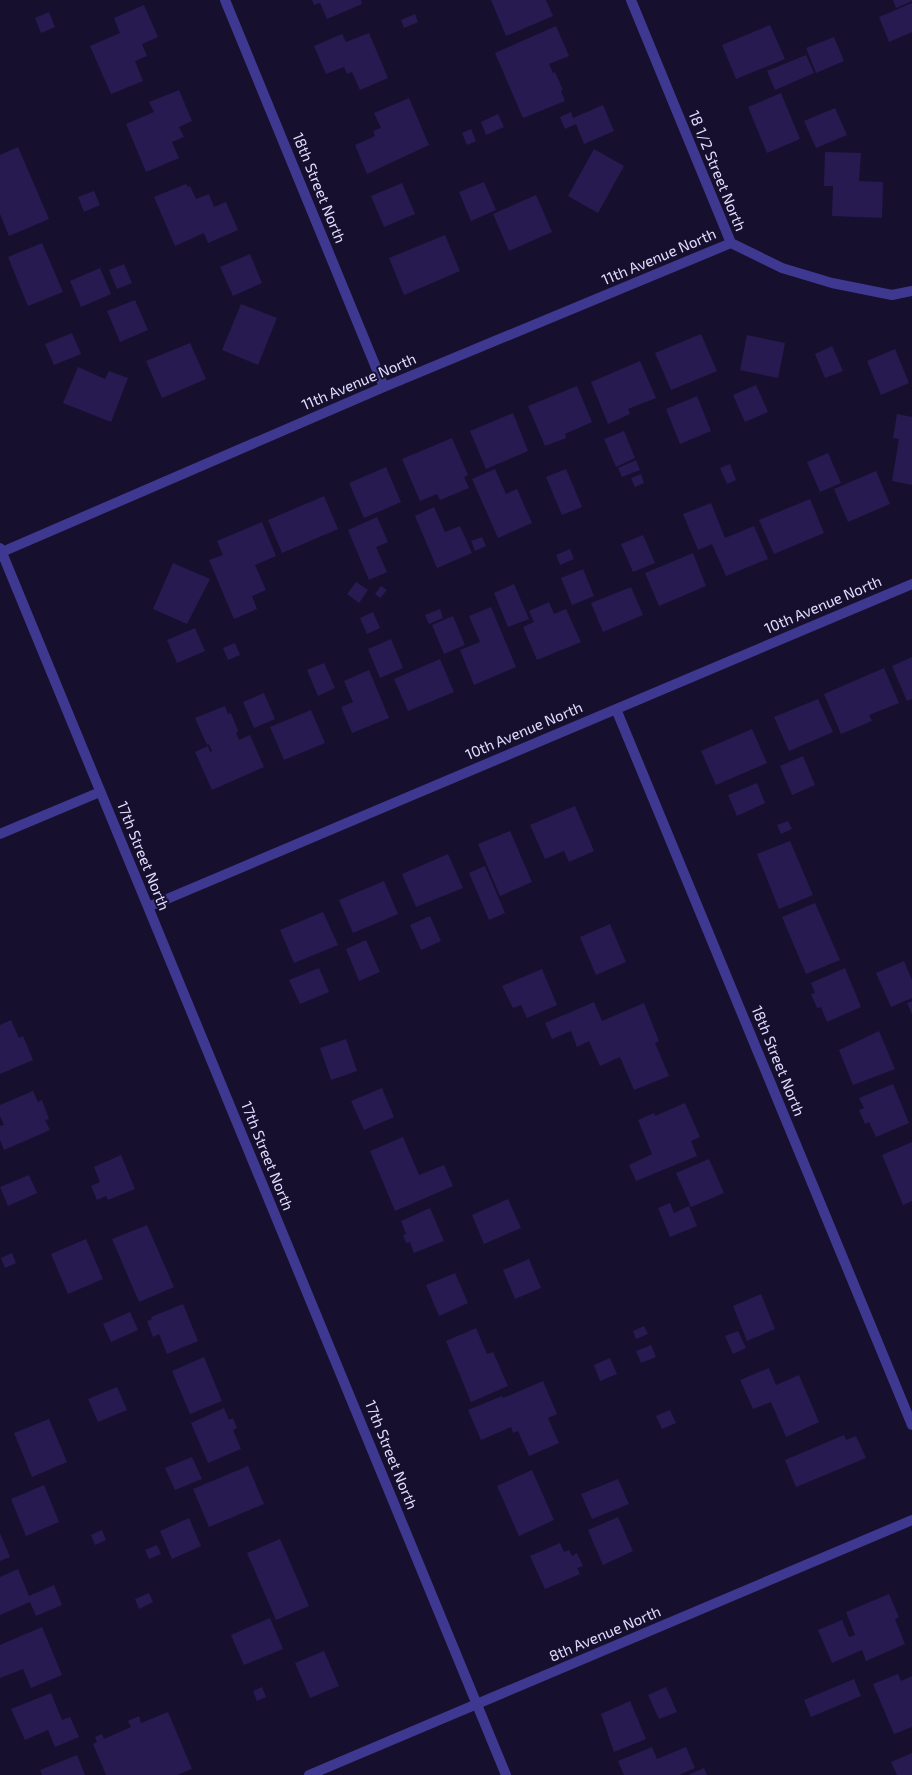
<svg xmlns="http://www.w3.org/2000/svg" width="912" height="1775" font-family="'Exo 2',sans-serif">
<rect width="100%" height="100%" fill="#16102e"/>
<path fill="#271a50" d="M 312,0 L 361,0 L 362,4 L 327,19 L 320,3 L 314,5 Z
M 491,0 L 546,0 L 553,16 L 506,36 Z
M 893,0 L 912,0 L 912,1 L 896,8 Z
M 912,3 L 912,32 L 889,42 L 879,17 Z
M 144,5 L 158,37 L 142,44 L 147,56 L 135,61 L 143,81 L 111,94 L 90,46 L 120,33 L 114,18 Z
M 49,12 L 55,27 L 41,33 L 35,18 Z
M 415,14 L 418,22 L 404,28 L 401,20 Z
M 770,25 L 785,59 L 736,79 L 722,45 Z
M 556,26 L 569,56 L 549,64 L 553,73 L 555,72 L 563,90 L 561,91 L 565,101 L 523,118 L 495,53 Z
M 369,33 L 388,78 L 360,90 L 352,72 L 347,74 L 344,67 L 326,74 L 314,46 L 342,34 L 346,42 Z
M 834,37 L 844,61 L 816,73 L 806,48 Z
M 806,55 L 814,73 L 775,90 L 767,71 Z
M 179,90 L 192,121 L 179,127 L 184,137 L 172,142 L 179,158 L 146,172 L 126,124 L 154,112 L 149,102 Z
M 781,93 L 800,139 L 767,153 L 748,107 Z
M 409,98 L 429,145 L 367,174 L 355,145 L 375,136 L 373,131 L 381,128 L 374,113 Z
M 603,105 L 614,131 L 584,144 L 576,124 L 565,129 L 560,117 L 571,112 L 573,118 Z
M 835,108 L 847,135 L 816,148 L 804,121 Z
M 498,114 L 504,127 L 486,135 L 481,122 Z
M 471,129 L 476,141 L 467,145 L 462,133 Z
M 18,147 L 49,219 L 9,236 L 0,214 L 0,155 Z
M 594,149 L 624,166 L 598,213 L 568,196 Z
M 825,152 L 861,153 L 859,181 L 883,182 L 882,218 L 832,216 L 833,186 L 824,186 Z
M 484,182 L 496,210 L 471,221 L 459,192 Z
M 402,183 L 415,214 L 384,227 L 371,196 Z
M 186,184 L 188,187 L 190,186 L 196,199 L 209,194 L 214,207 L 226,202 L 238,230 L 208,243 L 204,233 L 175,246 L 154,197 Z
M 94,191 L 100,205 L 84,212 L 78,197 Z
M 536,195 L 552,232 L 509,251 L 493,214 Z
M 445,235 L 460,271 L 404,295 L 389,258 Z
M 42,243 L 63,292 L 28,306 L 8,257 Z
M 250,254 L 262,283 L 233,296 L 220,267 Z
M 124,264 L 132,283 L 117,289 L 109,270 Z
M 100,268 L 111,294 L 81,307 L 70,281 Z
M 135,300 L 148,330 L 120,342 L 107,311 Z
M 241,304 L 277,318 L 258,365 L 222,350 Z
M 72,333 L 81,354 L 54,365 L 45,344 Z
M 701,334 L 717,371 L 671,390 L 655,353 Z
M 747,335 L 785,343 L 778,378 L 740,370 Z
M 190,343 L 206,379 L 162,398 L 146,361 Z
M 832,346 L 843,371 L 825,378 L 815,354 Z
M 895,349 L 909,383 L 881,395 L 867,361 Z
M 640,361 L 656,398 L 628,409 L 630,414 L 608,424 L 591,382 Z
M 78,367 L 105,379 L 109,371 L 128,378 L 111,422 L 63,403 Z
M 756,385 L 768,412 L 745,422 L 733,395 Z
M 577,386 L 592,422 L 565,434 L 566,438 L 545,446 L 528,406 Z
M 697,396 L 711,431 L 680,444 L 666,409 Z
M 513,413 L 528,451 L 486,469 L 470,431 Z
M 897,414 L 912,417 L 912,485 L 892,481 L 899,439 L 893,438 Z
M 624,431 L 635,458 L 616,467 L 604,439 Z
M 452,438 L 468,475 L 464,477 L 469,488 L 440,500 L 437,494 L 420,501 L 402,459 Z
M 828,453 L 841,483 L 820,492 L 807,462 Z
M 636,460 L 640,470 L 622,477 L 618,468 Z
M 730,464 L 736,480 L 727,484 L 720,468 Z
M 386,467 L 401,502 L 364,518 L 349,483 Z
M 495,469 L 506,494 L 517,489 L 532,523 L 498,538 L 472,479 Z
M 566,469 L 582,507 L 562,515 L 546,477 Z
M 876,471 L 890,504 L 848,522 L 834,489 Z
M 641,474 L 644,483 L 635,487 L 631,478 Z
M 324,496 L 338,529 L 282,553 L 268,520 Z
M 810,499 L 824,533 L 774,554 L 759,520 Z
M 711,503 L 725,538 L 754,526 L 768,559 L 726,576 L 712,544 L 698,550 L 683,514 Z
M 434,507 L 445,532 L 460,526 L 472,553 L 437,568 L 415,516 Z
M 377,517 L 388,542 L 376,547 L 387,572 L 369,580 L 348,530 Z
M 262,522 L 276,556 L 255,565 L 266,590 L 252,596 L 257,609 L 234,619 L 209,560 L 223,555 L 217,541 Z
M 643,535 L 655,563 L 633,572 L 621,544 Z
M 482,537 L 486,546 L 475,551 L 471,541 Z
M 570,549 L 574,559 L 560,565 L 556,555 Z
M 693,553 L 706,586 L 659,606 L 645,573 Z
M 173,563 L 210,579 L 187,624 L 153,609 Z
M 583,569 L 594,596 L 572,605 L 561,578 Z
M 356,582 L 368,590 L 359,603 L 347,594 Z
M 514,584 L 529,619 L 508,627 L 494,593 Z
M 381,586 L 387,590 L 380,598 L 375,594 Z
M 631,587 L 643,615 L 603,632 L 591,603 Z
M 549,602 L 554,614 L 566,609 L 581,642 L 537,660 L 523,627 L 534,622 L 529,611 Z
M 491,607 L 516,667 L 474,685 L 460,650 L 480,642 L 469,616 Z
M 440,609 L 443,618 L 429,624 L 425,615 Z
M 373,612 L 380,628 L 367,634 L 360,618 Z
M 453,616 L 465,645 L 444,654 L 432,625 Z
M 195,628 L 205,651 L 177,663 L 167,640 Z
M 391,639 L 403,668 L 380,678 L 368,649 Z
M 235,643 L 240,655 L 228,660 L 223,648 Z
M 912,657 L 912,699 L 907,701 L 892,666 Z
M 440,659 L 454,692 L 408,711 L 394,679 Z
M 324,663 L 335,688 L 318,696 L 307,670 Z
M 884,668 L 899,703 L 869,715 L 872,721 L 841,734 L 824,694 Z
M 369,670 L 389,718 L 352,733 L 341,707 L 353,702 L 344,681 Z
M 264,693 L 275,719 L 254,728 L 243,702 Z
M 818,699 L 833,732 L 789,751 L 774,717 Z
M 225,706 L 228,714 L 231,713 L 238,731 L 236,733 L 239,740 L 250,735 L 264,767 L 212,790 L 195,752 L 208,746 L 210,752 L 212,751 L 209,744 L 207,745 L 195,718 Z
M 311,710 L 325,743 L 284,760 L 270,727 Z
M 752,729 L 767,763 L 716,785 L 701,751 Z
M 803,756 L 815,785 L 792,795 L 780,766 Z
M 757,783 L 765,803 L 737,816 L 728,795 Z
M 575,806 L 594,851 L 569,862 L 564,851 L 545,859 L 530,825 Z
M 788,821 L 792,829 L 781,834 L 777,825 Z
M 510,831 L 532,882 L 500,896 L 478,844 Z
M 790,841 L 813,895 L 779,909 L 757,854 Z
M 448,854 L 463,888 L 416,907 L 402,874 Z
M 485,866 L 505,913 L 489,920 L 469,873 Z
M 384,881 L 398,914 L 353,933 L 339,900 Z
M 815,903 L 840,960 L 806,974 L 782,917 Z
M 323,912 L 338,945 L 294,963 L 280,930 Z
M 430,916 L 441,941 L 421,950 L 410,925 Z
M 610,924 L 626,962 L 596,975 L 580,937 Z
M 366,940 L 380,972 L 359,981 L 346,949 Z
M 904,961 L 912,980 L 912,998 L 891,1007 L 876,973 Z
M 319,968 L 329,992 L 300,1004 L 289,980 Z
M 845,968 L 861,1007 L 827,1022 L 821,1007 L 817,1008 L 811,994 L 815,993 L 811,983 Z
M 542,969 L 557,1005 L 527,1018 L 521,1005 L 513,1008 L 502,986 Z
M 912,1001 L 912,1014 L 907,1003 Z
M 594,1002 L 602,1021 L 644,1003 L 659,1041 L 655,1043 L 669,1076 L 634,1090 L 620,1057 L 600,1066 L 589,1041 L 577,1047 L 571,1031 L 552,1039 L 545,1023 Z
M 11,1020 L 19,1038 L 23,1036 L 33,1060 L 0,1074 L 0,1025 Z
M 879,1031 L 895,1069 L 853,1085 L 839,1050 Z
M 346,1039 L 357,1071 L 331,1080 L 320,1048 Z
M 893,1084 L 909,1123 L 876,1137 L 869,1122 L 865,1124 L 859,1110 L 864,1108 L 859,1098 Z
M 382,1088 L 394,1117 L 364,1130 L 351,1101 Z
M 33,1091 L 38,1102 L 42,1100 L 49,1119 L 45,1120 L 50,1130 L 4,1150 L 0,1140 L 0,1126 L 4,1125 L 0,1116 L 0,1105 Z
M 685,1103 L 700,1137 L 691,1141 L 697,1156 L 636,1181 L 629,1165 L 652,1154 L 638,1120 L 654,1113 L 655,1116 Z
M 403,1137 L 419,1175 L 444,1165 L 453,1186 L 395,1211 L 370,1151 Z
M 912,1142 L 912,1201 L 903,1205 L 882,1155 Z
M 121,1155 L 135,1189 L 108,1200 L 106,1196 L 97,1200 L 91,1186 L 100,1182 L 94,1167 Z
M 709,1159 L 724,1193 L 691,1207 L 676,1173 Z
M 29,1175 L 37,1193 L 8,1206 L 0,1187 Z
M 508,1199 L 521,1228 L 484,1244 L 472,1215 Z
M 670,1203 L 674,1213 L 689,1206 L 697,1226 L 670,1237 L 658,1208 Z
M 430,1208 L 444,1241 L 414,1253 L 410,1242 L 406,1243 L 403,1235 L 406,1234 L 401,1221 Z
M 147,1225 L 174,1287 L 139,1302 L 112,1239 Z
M 86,1239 L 103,1279 L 68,1294 L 51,1254 Z
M 12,1253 L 16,1263 L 5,1268 L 1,1258 Z
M 529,1259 L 541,1288 L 515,1299 L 503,1270 Z
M 455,1273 L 468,1303 L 439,1316 L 426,1285 Z
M 761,1294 L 775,1329 L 747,1341 L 733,1306 Z
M 183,1304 L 198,1341 L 167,1354 L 159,1334 L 153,1337 L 147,1321 L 152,1319 L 151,1317 Z
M 130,1312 L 138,1330 L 111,1342 L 103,1324 Z
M 644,1326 L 648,1334 L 636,1339 L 633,1331 Z
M 476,1328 L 487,1354 L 493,1352 L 508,1386 L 471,1402 L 446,1341 Z
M 738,1331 L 746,1348 L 733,1354 L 725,1336 Z
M 651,1345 L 656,1357 L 641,1363 L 636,1351 Z
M 204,1357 L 222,1401 L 190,1414 L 172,1371 Z
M 610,1358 L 617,1374 L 600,1381 L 594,1365 Z
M 769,1368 L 776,1385 L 799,1375 L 819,1422 L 786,1437 L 771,1402 L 753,1409 L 740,1380 Z
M 543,1381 L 557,1414 L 548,1418 L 559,1443 L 529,1456 L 518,1431 L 513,1433 L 511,1427 L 481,1440 L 468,1410 L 502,1396 L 503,1398 Z
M 117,1387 L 127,1410 L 98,1422 L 88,1399 Z
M 224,1408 L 229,1420 L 233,1418 L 237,1428 L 233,1430 L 241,1449 L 208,1463 L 191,1423 Z
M 670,1410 L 676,1423 L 662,1429 L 656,1416 Z
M 49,1419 L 67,1462 L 32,1477 L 14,1433 Z
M 844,1435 L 846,1440 L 856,1436 L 866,1458 L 796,1487 L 785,1460 Z
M 192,1457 L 202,1479 L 175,1490 L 165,1468 Z
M 248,1466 L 264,1504 L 209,1527 L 193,1489 Z
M 532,1470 L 554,1520 L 519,1536 L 497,1486 Z
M 618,1479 L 629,1504 L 592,1519 L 581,1494 Z
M 44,1485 L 59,1522 L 26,1536 L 11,1499 Z
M 618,1517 L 633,1551 L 603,1565 L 588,1530 Z
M 189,1518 L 201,1546 L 172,1559 L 160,1531 Z
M 102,1530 L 106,1540 L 95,1545 L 91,1535 Z
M 0,1533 L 10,1557 L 0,1561 Z
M 280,1539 L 309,1606 L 276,1620 L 247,1553 Z
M 560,1543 L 564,1552 L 569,1550 L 572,1556 L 577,1553 L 583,1566 L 577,1568 L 580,1574 L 545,1589 L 530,1556 Z
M 157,1545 L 161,1554 L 149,1559 L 145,1550 Z
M 18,1569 L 29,1596 L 54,1585 L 62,1605 L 36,1616 L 30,1602 L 0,1615 L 0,1577 Z
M 149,1593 L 153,1602 L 139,1609 L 135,1599 Z
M 889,1594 L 899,1617 L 895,1619 L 905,1644 L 866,1661 L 862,1650 L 832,1663 L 818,1630 L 842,1620 L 849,1637 L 855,1635 L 846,1612 Z
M 270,1618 L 283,1649 L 244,1665 L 231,1635 Z
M 42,1627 L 62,1675 L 31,1688 L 23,1669 L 0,1678 L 0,1645 Z
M 324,1651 L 339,1686 L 310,1698 L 295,1663 Z
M 898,1674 L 901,1681 L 912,1676 L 912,1727 L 894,1734 L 873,1684 Z
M 854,1679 L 861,1696 L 811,1717 L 804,1700 Z
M 262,1687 L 266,1697 L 257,1701 L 253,1691 Z
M 666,1687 L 677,1712 L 659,1719 L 648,1695 Z
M 51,1693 L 62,1720 L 70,1717 L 79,1737 L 55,1747 L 48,1730 L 25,1740 L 11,1709 Z
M 630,1701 L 646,1739 L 614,1752 L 601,1714 Z
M 168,1712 L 192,1769 L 177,1775 L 106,1775 L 93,1744 L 97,1742 L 95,1737 L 102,1734 L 104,1739 L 131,1727 L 128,1721 L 139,1716 L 141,1723 Z
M 652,1747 L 657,1759 L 686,1747 L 695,1768 L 679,1775 L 624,1775 L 618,1761 Z
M 912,1753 L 912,1775 L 897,1775 L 891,1762 Z
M 77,1755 L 85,1775 L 42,1775 L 40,1770 Z
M 704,1768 L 707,1775 L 688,1775 Z"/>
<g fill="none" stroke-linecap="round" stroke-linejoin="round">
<path stroke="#3f3890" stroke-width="10" d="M 225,0 L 384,387
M 631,0 L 731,243 L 782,268 L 832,283 L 892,295 L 912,291
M 0,548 L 506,1775
M 2,552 L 384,387 L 731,243
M 616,709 L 912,1425
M 0,834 L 100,792
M 148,907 L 912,584
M 309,1775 L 912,1520"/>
</g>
<g text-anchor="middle" stroke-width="4" stroke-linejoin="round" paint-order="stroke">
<g font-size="15" fill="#e2ddff" stroke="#16102e">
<text transform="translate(717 171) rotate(68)" y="5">18 1/2 Street North</text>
<text transform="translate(319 188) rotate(68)" y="5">18th Street North</text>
<text transform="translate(659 257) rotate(-23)" y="5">11th Avenue North</text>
<text transform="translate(359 382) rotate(-23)" y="5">11th Avenue North</text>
<text transform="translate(823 605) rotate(-23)" y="5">10th Avenue North</text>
<text transform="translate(524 731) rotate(-23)" y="5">10th Avenue North</text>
<text transform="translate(143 856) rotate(68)" y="5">17th Street North</text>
<text transform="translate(778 1061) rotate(68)" y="5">18th Street North</text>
<text transform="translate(267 1156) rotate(68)" y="5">17th Street North</text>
<text transform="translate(391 1455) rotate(68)" y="5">17th Street North</text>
<text transform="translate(605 1634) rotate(-23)" y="5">8th Avenue North</text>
</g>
</g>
</svg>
